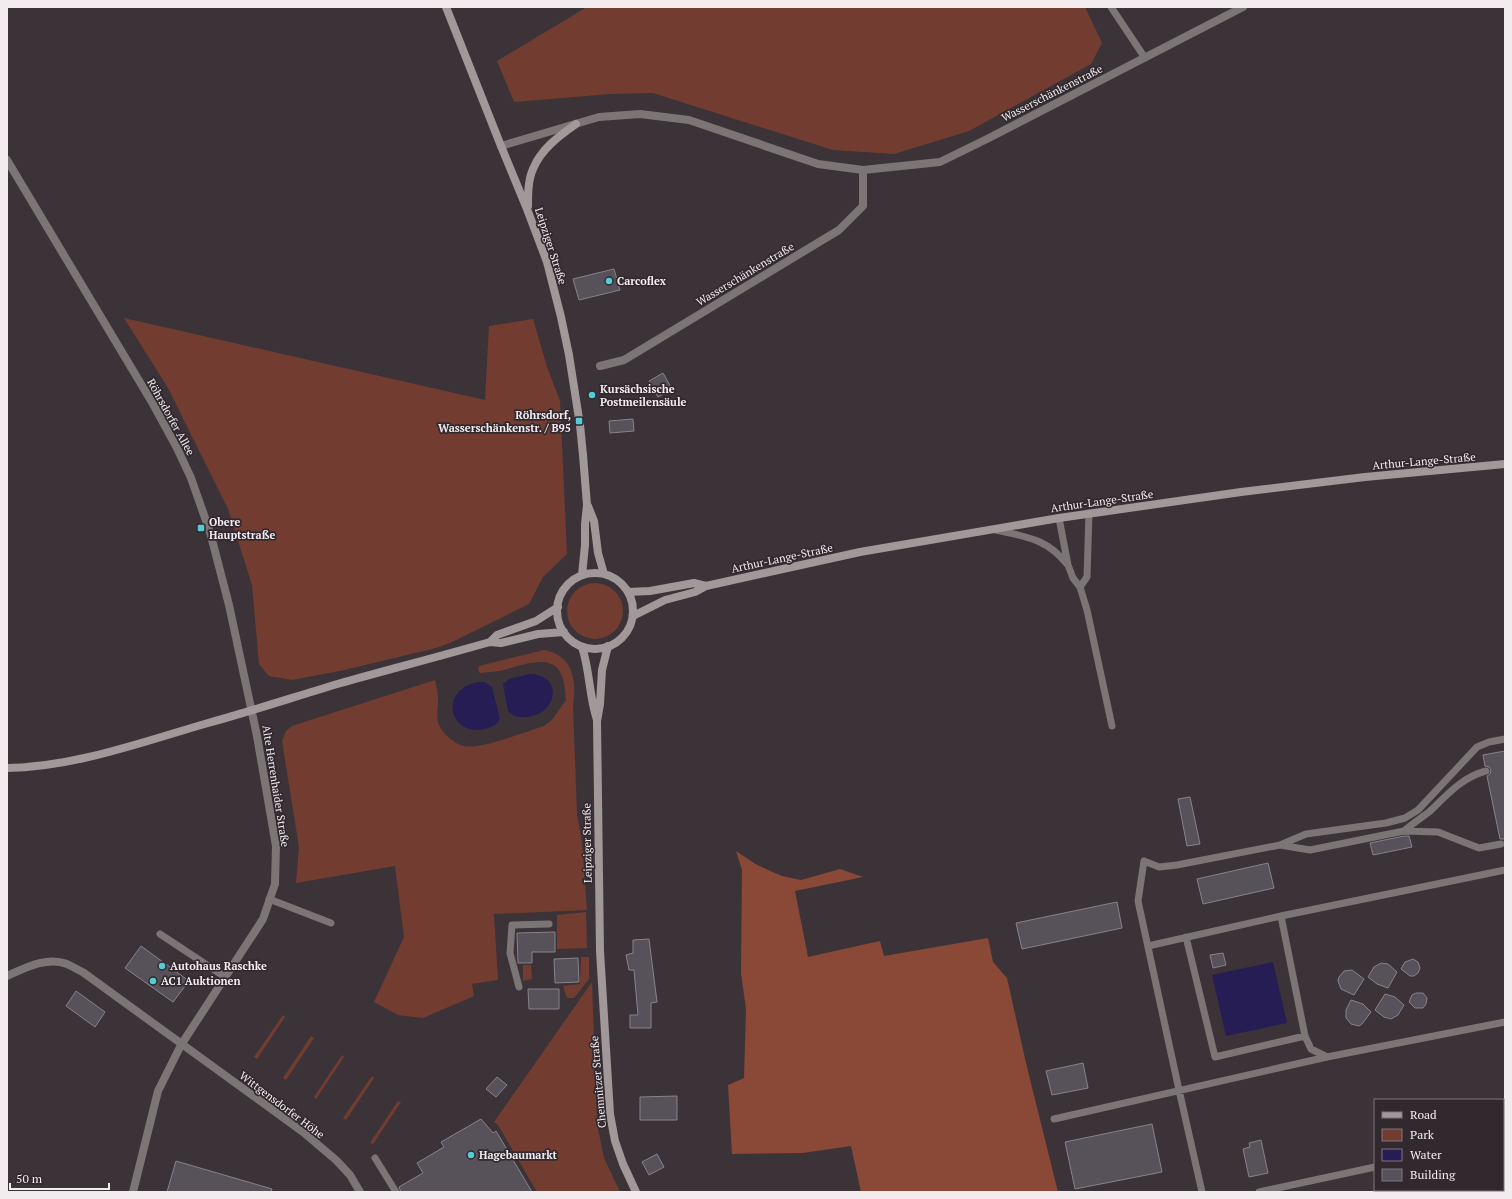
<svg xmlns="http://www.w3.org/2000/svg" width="1512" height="1199" font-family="'PT Serif',serif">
<rect width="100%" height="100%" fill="#3c3339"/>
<path fill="#723d30" d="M 587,7 L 1085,7 L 1102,43 L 1091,64 L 969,131 L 894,154 L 833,150 L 653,93 L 610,94 L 514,102 L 497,61 Z
M 124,318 L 485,400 L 489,326 L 533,319 L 547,367 L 560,401 L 567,554 L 543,577 L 529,604 L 450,643 L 436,648 L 344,670 L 292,680 L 269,676 L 259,664 L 252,585 L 228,509 L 168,388 Z
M567 611a28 28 0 1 1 56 0a28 28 0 1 1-56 0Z
M 544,650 C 573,655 577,681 573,706 L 577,815 L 582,842 L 587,910 L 494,914 L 498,980 L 472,984 L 474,996 L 423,1018 L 398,1015 L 374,1002 L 404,937 L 395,866 L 296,883 L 299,847 L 282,741 L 286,731 L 292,726 L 435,680 C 436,686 438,692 438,698 C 439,707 435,715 439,725 C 443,734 454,744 464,746 C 479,750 528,731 544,726 L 552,720 L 566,700 C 565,691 565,680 560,672 C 550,652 515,668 499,671 C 493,672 486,672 480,673 L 478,670 L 479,666 Z
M 586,912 L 587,948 L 557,949 L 557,915 Z
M 581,957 L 589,957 L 589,979 L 574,998 L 567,998 L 563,986 L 580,984 Z
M 523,965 L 531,965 L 532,979 L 523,981 Z
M 592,982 L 597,1124 L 604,1158 L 620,1192 L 537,1192 L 498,1125 L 494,1122 Z
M 283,1015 L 285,1017 L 257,1059 L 254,1057 Z
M 311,1036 L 314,1038 L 286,1080 L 283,1078 Z
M 342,1055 L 344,1057 L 316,1099 L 314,1097 Z
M 372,1076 L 374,1078 L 346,1120 L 343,1118 Z
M 398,1101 L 401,1102 L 373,1144 L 370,1143 Z"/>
<path fill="#8a4837" d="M 736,851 L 757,865 L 782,876 L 801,880 L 840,869 L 863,877 L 795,891 L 808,957 L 880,941 L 884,956 L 988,938 L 993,962 L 1007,978 L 1026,1063 L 1058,1192 L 861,1192 L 851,1146 L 803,1153 L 732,1154 L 728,1085 L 744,1078 L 746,1009 L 741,973 L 742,870 Z"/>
<path fill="#251d53" d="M 530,674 C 565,675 557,716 525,717 C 518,718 512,716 508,711 L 503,684 L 509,679 Z
M 478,682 L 485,682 L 492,687 L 500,719 C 497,724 494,726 488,728 C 451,740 436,691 478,682 Z
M 1273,962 L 1287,1023 L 1226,1036 L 1212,975 Z"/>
<path fill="#57515a" stroke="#88828c" d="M 614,269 L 620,290 L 579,300 L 573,279 Z
M 663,373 L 672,389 L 658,397 L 649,381 Z
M 633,419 L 634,431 L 610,433 L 609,421 Z
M 1505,751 L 1505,839 L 1500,839 L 1487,776 L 1490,774 L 1491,770 L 1489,767 L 1485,766 L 1483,755 Z
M 1190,797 L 1200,844 L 1187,846 L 1178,799 Z
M 1404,836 L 1409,836 L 1412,847 L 1373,855 L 1370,843 Z
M 1268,863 L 1274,888 L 1203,904 L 1197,879 Z
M 1117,902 L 1122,928 L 1022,949 L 1016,923 Z
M 555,932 L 555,952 L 532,952 L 532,963 L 518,963 L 517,933 Z
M 649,939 L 657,1002 L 651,1003 L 651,1028 L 630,1028 L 630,1015 L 638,1015 L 634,970 L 629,970 L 626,955 L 633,953 L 633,940 Z
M 141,946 L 189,981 L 173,1002 L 125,968 Z
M 1223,953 L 1226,965 L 1213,968 L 1210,955 Z
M 578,958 L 579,982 L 555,983 L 554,959 Z
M 1413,959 L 1418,962 L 1420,968 L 1418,973 L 1414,976 L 1410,976 L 1401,969 L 1405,962 Z
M 1381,963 L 1388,964 L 1397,972 L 1388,988 L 1377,984 L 1368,977 L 1374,967 Z
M 1352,970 L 1364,979 L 1354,995 L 1341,989 L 1338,981 L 1339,977 L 1344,971 Z
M 528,989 L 559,989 L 559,1009 L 529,1009 Z
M 76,991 L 105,1012 L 95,1027 L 66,1006 Z
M 1416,993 L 1423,993 L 1427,998 L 1426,1004 L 1423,1008 L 1415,1008 L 1409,1002 L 1412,995 Z
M 1385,994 L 1395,997 L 1404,1005 L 1398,1015 L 1391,1019 L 1384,1017 L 1375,1010 Z
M 1351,1000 L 1363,1004 L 1371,1012 L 1362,1024 L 1359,1026 L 1351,1024 L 1346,1018 L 1346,1010 Z
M 1083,1063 L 1088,1088 L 1052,1095 L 1046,1071 Z
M 497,1077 L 507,1085 L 496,1097 L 486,1089 Z
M 677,1096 L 677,1120 L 640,1120 L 640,1097 Z
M 481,1119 L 493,1133 L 496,1131 L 532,1192 L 401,1192 L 399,1187 L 423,1173 L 417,1163 L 444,1147 L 441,1142 Z
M 1152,1124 L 1162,1172 L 1075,1189 L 1065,1142 Z
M 1261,1140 L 1268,1173 L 1249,1177 L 1243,1149 L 1250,1147 L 1249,1143 Z
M 657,1154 L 664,1167 L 649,1175 L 642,1162 Z
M 176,1161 L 272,1189 L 271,1192 L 167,1192 Z"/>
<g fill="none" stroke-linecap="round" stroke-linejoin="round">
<path stroke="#7b7576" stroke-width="7" d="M 1111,7 L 1145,58
M 1059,518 L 1068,565 L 1073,578 L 1080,587 L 1087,610 L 1112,726
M 996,530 C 1026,537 1046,538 1067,564
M 1080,587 L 1087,577 L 1089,513
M 1404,831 C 1412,824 1421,818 1429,812 C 1446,796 1462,777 1486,771
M 1280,845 L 1306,834 L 1386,823 L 1405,818 L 1418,810 L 1477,747 L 1489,742 L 1505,739
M 269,899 L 331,923
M 160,934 L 225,977
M 1186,937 L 1215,1057 L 1305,1036 L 1281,916
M 1148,946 L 1281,916 L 1505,870
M 519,987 L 510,953 L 512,925 L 549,924
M 1305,1036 L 1311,1049 L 1327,1057
M 1054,1119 L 1327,1057 L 1505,1022
M 1503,1139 L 1505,1139
M 375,1158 L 396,1192
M 1202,1192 L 1179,1090 L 1138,901 L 1144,861 L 1159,867 L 1177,865 L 1280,845 L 1310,850 L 1404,831 L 1438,832 L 1479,848 L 1501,844
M 1259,1192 L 1375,1167"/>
<path stroke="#7b7576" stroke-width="8" d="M 501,146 L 599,117 L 640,114 L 689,120 L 818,164 L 863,170 L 940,162 L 987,139 L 1243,7
M 7,160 L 153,404 L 177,448 L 191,478 L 210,532 L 229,605 L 257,736 L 276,846 L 275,884 L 263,919 L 181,1045 L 158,1091 L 133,1192
M 600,366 L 624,360 L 839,230 L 863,206 L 863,170
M 7,976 C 25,968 47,956 67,964 C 73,967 79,970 84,973 L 303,1132 L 336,1160 L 350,1175 L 360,1192"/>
<path stroke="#a19899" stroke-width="8" d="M 446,7 L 501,146 L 527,209 L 547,262 L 561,317 L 569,355 L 580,425 L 583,455 L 587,505 L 585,524 L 585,545 L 582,575
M 528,206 C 528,194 528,180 533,169 C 541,149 559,136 576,124
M 588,506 L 594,521 L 598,553 L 604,574
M557 611a38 38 0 1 1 76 0a38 38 0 1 1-76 0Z
M 628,592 L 650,591 L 694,583 L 706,586
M 633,616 L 665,600 L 695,592 L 706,586 L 860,552 L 1059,518 L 1241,492 L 1365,477 L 1505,464
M 490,642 L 497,635 L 536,621 L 558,607
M 608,646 L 602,670 L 600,704 L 597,721 L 600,951 L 610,1114 L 615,1141 L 623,1164 L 636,1192
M 582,647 C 590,671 589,696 597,720
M 7,768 C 75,767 142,742 208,723 C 252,711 297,696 341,683 C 391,669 441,656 490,642 L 501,643 L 538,634 L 564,632"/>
</g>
<g fill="#52ccd5" stroke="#32292f" stroke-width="1.5">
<circle cx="609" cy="281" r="4"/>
<circle cx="592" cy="395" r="4"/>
<rect x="575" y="417" width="8" height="8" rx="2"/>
<rect x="197" y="524" width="8" height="8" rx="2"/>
<circle cx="162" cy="966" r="4"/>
<circle cx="153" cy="981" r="4"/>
<circle cx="471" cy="1155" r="4"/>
</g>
<g text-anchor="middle" stroke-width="3.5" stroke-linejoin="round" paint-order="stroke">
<g font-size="11" fill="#f2ecef" stroke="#32292f">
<text transform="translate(1052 93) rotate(-27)" y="4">Wasserschänkenstraße</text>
<text transform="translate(551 246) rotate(72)" y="4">Leipziger Straße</text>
<text transform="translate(745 274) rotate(-31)" y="4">Wasserschänkenstraße</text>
<text transform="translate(171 417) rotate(61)" y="4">Röhrsdorfer Allee</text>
<text transform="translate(1424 461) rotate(-5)" y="4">Arthur-Lange-Straße</text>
<text transform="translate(1102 501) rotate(-8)" y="4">Arthur-Lange-Straße</text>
<text transform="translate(782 558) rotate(-12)" y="4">Arthur-Lange-Straße</text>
<text transform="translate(276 786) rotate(81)" y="4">Alte Herrenhaider Straße</text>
<text transform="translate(587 843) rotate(-91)" y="4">Leipziger Straße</text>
<text transform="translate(598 1082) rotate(-95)" y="4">Chemnitzer Straße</text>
<text transform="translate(282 1105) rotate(37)" y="4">Wittgensdorfer Höhe</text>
</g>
<g font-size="11" font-weight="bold" fill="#f2ecef" stroke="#32292f" text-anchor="start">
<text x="617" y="285">Carcoflex</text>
<text x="600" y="393">Kursächsische<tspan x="600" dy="13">Postmeilensäule</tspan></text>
<text x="571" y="419" text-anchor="end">Röhrsdorf,<tspan x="571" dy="13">Wasserschänkenstr. / B95</tspan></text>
<text x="209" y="526">Obere<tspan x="209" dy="13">Hauptstraße</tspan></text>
<text x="170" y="970">Autohaus Raschke</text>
<text x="161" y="985">AC1 Auktionen</text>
<text x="479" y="1159">Hagebaumarkt</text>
</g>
</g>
<rect width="1512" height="1199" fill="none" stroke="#f2ecef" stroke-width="16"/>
<rect x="1374" y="1099" width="130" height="92" fill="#32292f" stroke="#7f777c"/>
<rect x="1382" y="1112" width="20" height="6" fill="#a19899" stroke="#7f777c"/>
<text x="1410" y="1119" font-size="12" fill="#f2ecef">Road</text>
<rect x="1382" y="1129" width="20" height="12" fill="#723d30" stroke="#7f777c"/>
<text x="1410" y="1139" font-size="12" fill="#f2ecef">Park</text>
<rect x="1382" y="1149" width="20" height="12" fill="#251d53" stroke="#7f777c"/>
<text x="1410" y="1159" font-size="12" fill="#f2ecef">Water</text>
<rect x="1382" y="1169" width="20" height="12" fill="#57515a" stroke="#7f777c"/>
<text x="1410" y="1179" font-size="12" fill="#f2ecef">Building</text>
<path d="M10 1183v6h99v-6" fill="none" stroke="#f2ecef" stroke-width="2"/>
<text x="16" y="1183" font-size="12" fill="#f2ecef" stroke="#32292f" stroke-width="3" paint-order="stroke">50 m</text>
</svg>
